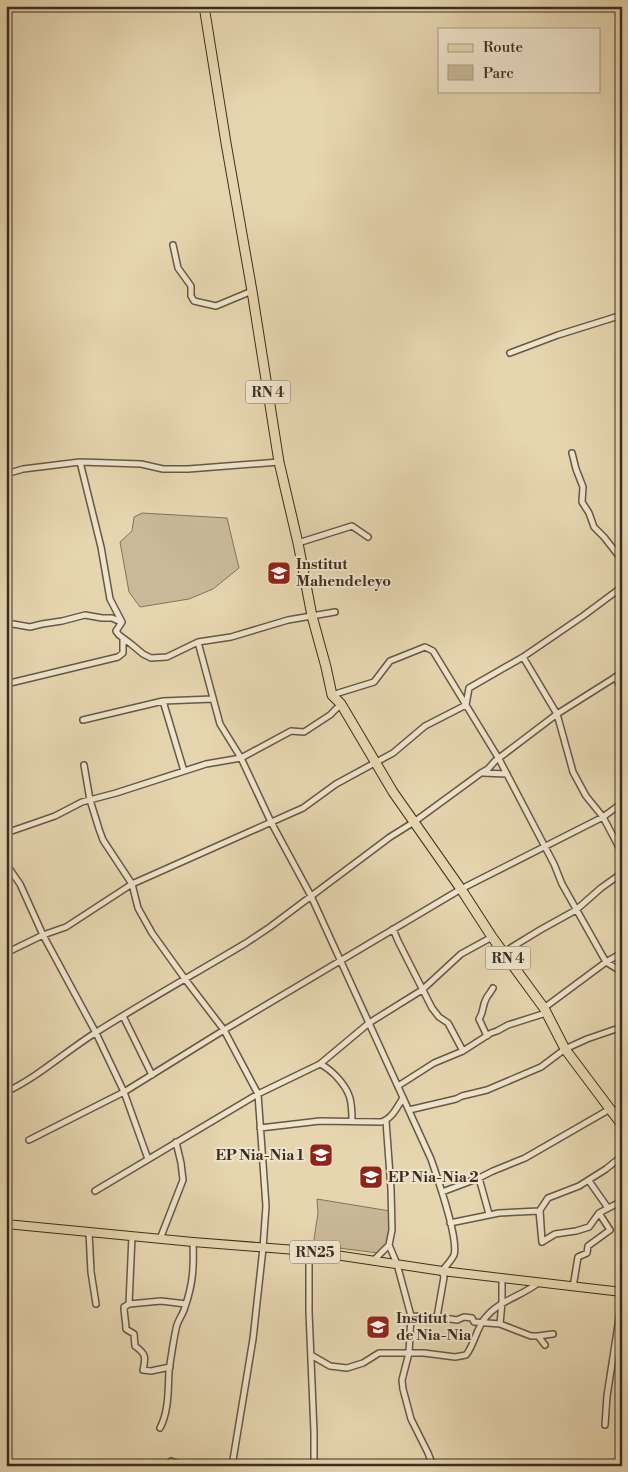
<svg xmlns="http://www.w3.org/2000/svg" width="628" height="1472" font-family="'Libre Bodoni',serif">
<rect width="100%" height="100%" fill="#e6d6b0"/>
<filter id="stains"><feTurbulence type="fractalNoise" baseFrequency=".004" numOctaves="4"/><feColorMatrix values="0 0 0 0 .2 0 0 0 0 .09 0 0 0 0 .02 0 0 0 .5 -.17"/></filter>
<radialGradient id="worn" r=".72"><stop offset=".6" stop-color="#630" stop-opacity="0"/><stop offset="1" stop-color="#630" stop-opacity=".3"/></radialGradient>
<path fill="#c9b998" stroke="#82745c" d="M 142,513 L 227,518 L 239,568 L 213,589 L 189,599 L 140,607 L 129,592 L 120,542 L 132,531 L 134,517 Z
M 317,1199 L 390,1211 L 388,1244 L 378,1253 L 315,1245 L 314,1239 L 318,1213 Z"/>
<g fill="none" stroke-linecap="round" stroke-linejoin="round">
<g stroke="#665845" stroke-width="8">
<path id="minor" d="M 173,245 L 178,268 L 191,286 L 191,296 L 194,301 L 216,306 L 252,291
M 510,353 L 558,335 L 622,315
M 572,453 L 576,469 L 583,487 L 582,502 L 589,513 L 594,527 L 604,537 L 622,560
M 80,462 L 101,547 L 110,599 L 122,622 L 116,631 L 119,635 L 131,644 L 143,654 L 151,658 L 167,657 L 198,642 L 231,637 L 288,620 L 335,612
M 6,474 L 23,469 L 80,462 L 141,464 L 163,469 L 188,469 L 279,462
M 298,543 L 352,526 L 368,537
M 6,625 L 13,624 L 30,627 L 42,624 L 62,621 L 85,615 L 102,618 L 112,618 L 121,622
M 198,642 L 220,724 L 241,758 L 271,822 L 311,896 L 431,1159 C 437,1177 459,1238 454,1255 C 451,1261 446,1266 442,1271 L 444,1277 L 437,1317
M 523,657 L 557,714 L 573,772 L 586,796 L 603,817 L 622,853
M 615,677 L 622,689
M 6,684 L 118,657 L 123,653 L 123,640
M 332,695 L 374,682 L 390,661 L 425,647 L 433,651 L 499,759 L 554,864 L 562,884 L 606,962 L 622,972
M 163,701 L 184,771
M 83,720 L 163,701 L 213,699
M 84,765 L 90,800 L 99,829 L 103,840 L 132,884 L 138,908 L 152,933 L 185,979 L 224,1030 L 258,1094 L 266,1206 L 263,1248 L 253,1339 L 232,1466
M 483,773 L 507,774
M 6,833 L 55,816 L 82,802 L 116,793 L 206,764 L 241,758 L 291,731 L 304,732 L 330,715 L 341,704
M 6,864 L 20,884 L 43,935 L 96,1033 L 124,1092 L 148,1159
M 393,929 L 398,941 L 432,1008 L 439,1017 L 448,1023 L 463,1051
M 504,952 L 540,930 L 576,910 L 601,888 L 622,873
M 6,953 L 43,935 L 66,927 L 132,884 L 303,808 L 336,784 L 393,753 L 425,726 L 466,705 L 469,688 L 523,657 L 583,616 L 622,587
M 544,1008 L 606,962 L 622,953
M 123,1016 L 152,1075
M 487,1036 L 479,1019 C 484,1012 482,1006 486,999 C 487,996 491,992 493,988
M 320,1064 C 327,1067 331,1071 336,1076 C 351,1092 352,1101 352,1121
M 398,1086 L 434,1063 L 463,1051 L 491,1033 L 497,1031 L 508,1025 L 546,1013
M 6,1092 C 38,1077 65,1052 95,1033 C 144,1002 196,973 246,943 L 270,927 L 390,837 L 414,822 L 481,773 L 488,769 L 495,761 L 557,714 L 622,673
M 409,1110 L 456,1099 L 462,1096 L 487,1090 L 541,1067 L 565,1049 L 587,1039 L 622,1027
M 613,1112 L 622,1106
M 386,1121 L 391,1189 L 392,1230 L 389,1245 L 397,1264 L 411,1316 L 409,1353 L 402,1380 L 403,1389 L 411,1419 L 428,1453 L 433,1466
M 260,1128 L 320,1121 L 381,1122 C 392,1119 397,1107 403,1098
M 29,1140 L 124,1092 L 224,1030 L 461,889 L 603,817 L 622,803
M 479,1178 L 489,1214
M 589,1181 L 608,1208
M 95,1191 L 258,1094 L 320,1064 L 369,1023 L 422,990 L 461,954 L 492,937
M 442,1192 L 479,1178 L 493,1171 L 525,1158 L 610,1109
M 450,1223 L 499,1213 L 539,1211 L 542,1242 L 540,1210 L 548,1198 L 579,1186 L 606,1169 L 622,1156
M 89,1232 L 91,1272 L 96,1304
M 132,1236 L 129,1304 L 124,1307 C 124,1315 126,1321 126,1329 L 134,1334 L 135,1346 C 146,1354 146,1357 143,1370 L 151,1371 L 170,1367
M 160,1239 L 183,1180 L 181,1163 L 176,1142
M 542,1242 L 555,1234 L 576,1231 L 589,1227 L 599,1213 L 622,1201
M 309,1251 L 309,1312 L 314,1432 L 314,1466
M 373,1261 L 389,1245
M 573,1287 L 578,1257 L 587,1253 L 588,1246 L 610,1230 L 599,1213
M 129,1304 L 161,1301 L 186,1304
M 411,1316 L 437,1317 L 457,1320 L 464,1317 L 472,1318 L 474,1322 L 500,1324 L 502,1302 L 502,1278
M 500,1324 L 531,1336 L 538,1336 L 545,1345
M 538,1336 L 553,1334
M 311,1355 L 330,1366 L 347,1368 L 363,1363 L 379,1353 L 424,1353 L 455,1357 L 466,1355 C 475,1344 476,1328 486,1317 C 500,1300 522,1296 538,1283
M 605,1425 L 607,1396 L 622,1299
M 160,1428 C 169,1411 168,1390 169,1371 C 171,1357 173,1343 176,1329 C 177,1321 183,1315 185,1307 C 193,1284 194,1267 193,1242
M 166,1466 L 171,1461 L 184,1466"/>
</g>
<g stroke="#3b2e21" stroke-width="10">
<path id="primary" d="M 6,1224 L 193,1242 L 309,1251 L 442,1271 L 622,1292"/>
</g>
<g stroke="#3b2e21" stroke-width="11">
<path id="trunk" d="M 204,6 L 226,143 L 252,291 L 279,462 L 298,543 L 312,616 L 326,667 L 332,695 L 341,704 L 393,792 L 461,889 L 492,937 L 544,1008 L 565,1049 L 622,1125"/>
</g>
<use href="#minor" stroke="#efe4cc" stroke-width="5"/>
<use href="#primary" stroke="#e6d6b0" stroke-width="8"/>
<use href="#trunk" stroke="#e6d6b0" stroke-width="9"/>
</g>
<defs>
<g id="school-square" transform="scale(1.25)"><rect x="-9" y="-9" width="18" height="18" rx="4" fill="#8f2418" stroke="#efe4cc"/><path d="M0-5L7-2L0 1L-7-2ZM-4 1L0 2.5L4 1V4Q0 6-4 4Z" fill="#fff"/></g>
</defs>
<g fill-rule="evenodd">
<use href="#school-square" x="279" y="573"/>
<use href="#school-square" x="321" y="1155"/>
<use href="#school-square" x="371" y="1177"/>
<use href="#school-square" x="378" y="1327"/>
</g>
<g text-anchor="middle" stroke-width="4" stroke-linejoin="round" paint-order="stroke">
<g fill="#efe4cc" stroke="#716554" stroke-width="1">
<rect x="245.5" y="380.5" width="45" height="23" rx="4"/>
<rect x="485.5" y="946.5" width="45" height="23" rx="4"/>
<rect x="290" y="1240.5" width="50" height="23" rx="4"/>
</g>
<g font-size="14" font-weight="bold" fill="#3b2e21">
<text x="268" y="397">RN 4</text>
<text x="508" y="963">RN 4</text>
<text x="315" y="1257">RN25</text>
</g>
<g font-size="15" font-weight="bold" fill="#3b2e21" stroke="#efe4cc" text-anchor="start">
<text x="296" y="569">Institut<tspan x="296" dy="17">Mahendeleyo</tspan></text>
<text x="304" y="1160" text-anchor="end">EP Nia-Nia 1</text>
<text x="388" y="1182">EP Nia-Nia 2</text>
<text x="396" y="1323">Institut<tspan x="396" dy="17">de Nia-Nia</tspan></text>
</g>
</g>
<rect width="628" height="1472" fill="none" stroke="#e6d6b0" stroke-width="25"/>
<rect x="8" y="8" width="613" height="1457" fill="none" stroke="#3b2e21" stroke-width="2.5"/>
<rect x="12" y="12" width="603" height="1447" fill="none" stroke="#3b2e21"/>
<rect x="438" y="28" width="162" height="65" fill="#efe4cc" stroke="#a79b88"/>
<rect x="448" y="44" width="25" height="8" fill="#e6d6b0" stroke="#a79b88"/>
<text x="483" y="52" font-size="15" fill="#3b2e21">Route</text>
<rect x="448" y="65" width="25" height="15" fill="#c9b998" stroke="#a79b88"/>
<text x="483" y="78" font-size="15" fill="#3b2e21">Parc</text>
<rect width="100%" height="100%" filter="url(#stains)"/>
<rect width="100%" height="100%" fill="url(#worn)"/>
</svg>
